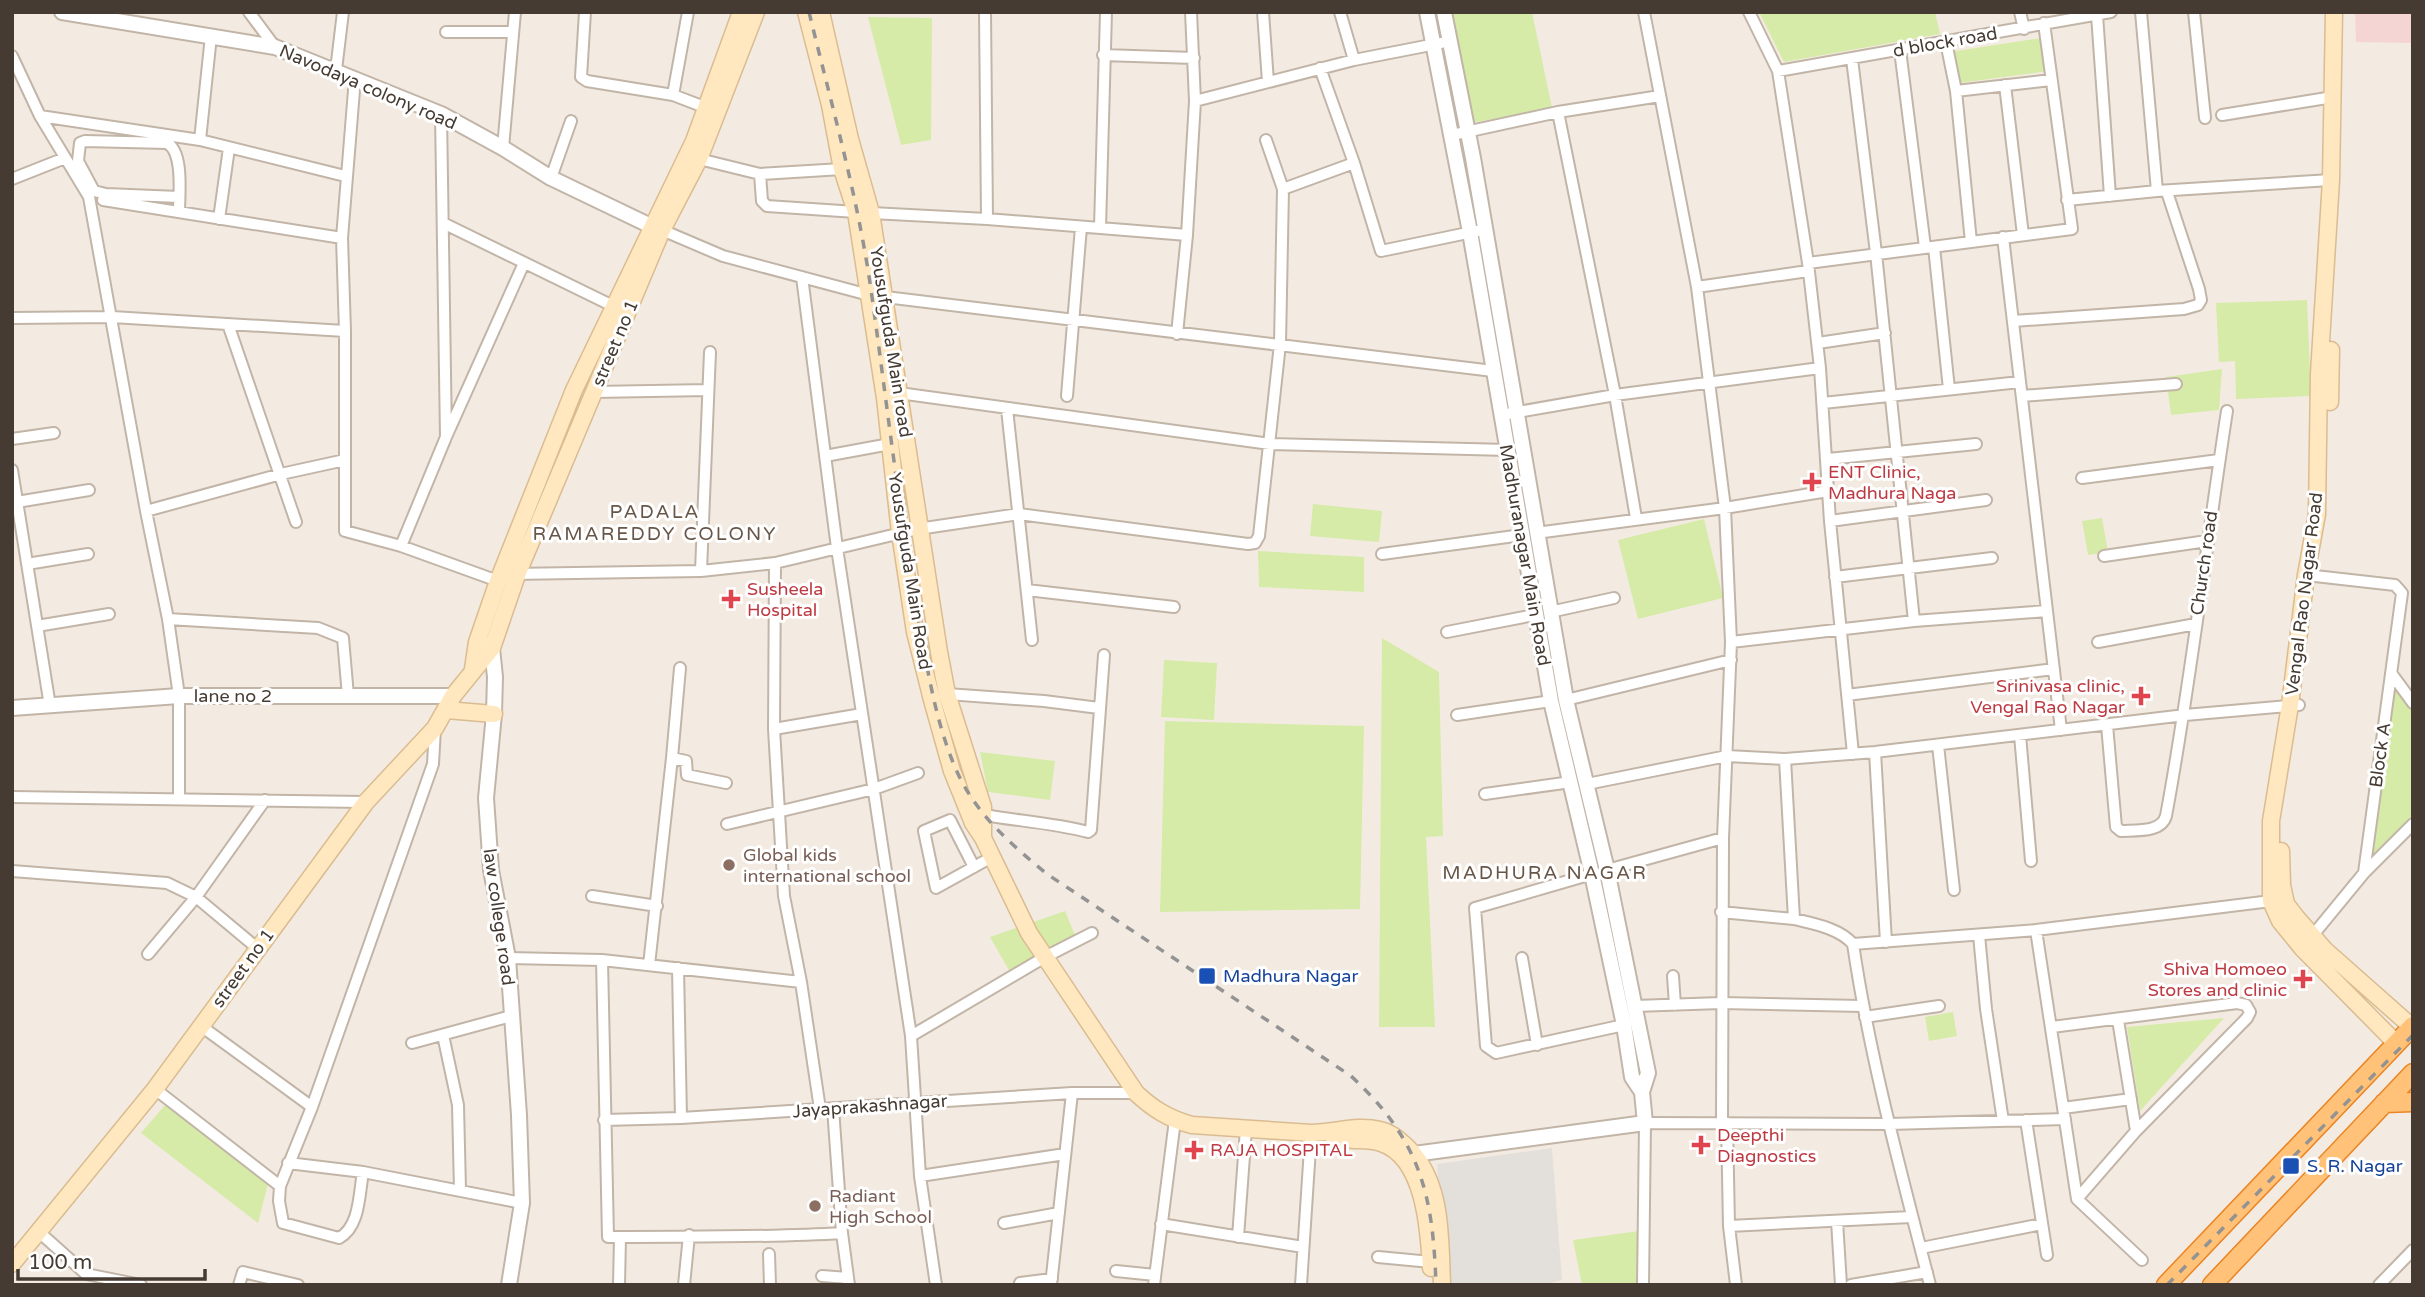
<svg xmlns="http://www.w3.org/2000/svg" width="2425" height="1297" font-family="'Varela Round',sans-serif">
<rect width="100%" height="100%" fill="#f3ebe2"/>
<path fill="#f5d4d4" d="M 2355,12 L 2413,12 L 2413,43 L 2356,42 Z"/>
<path fill="#d6eba7" d="M 1436,12 L 1532,12 L 1552,108 L 1461,125 Z
M 1759,12 L 1935,12 L 1940,34 L 1784,62 Z
M 868,17 L 932,18 L 931,140 L 901,145 Z
M 2041,38 L 2048,71 L 1959,83 L 1950,52 Z
M 2307,300 L 2311,396 L 2236,399 L 2235,361 L 2219,362 L 2216,303 Z
M 2222,369 L 2219,410 L 2171,415 L 2166,377 Z
M 1313,504 L 1382,511 L 1379,542 L 1310,536 Z
M 2102,518 L 2108,552 L 2088,555 L 2082,521 Z
M 1704,519 L 1723,598 L 1638,619 L 1618,540 Z
M 1258,551 L 1364,557 L 1364,592 L 1259,587 Z
M 1382,638 L 1439,672 L 1443,836 L 1426,837 L 1435,1027 L 1379,1027 Z
M 1164,660 L 1217,663 L 1214,720 L 1161,717 Z
M 2392,682 L 2413,712 L 2413,814 L 2371,860 Z
M 1165,721 L 1364,726 L 1360,909 L 1160,912 Z
M 980,752 L 1055,761 L 1050,800 L 988,792 Z
M 1065,911 L 1075,935 L 1010,972 L 990,937 Z
M 1953,1012 L 1957,1036 L 1929,1041 L 1925,1017 Z
M 2224,1018 L 2140,1111 L 2127,1027 Z
M 165,1105 L 269,1180 L 258,1223 L 141,1133 Z
M 1639,1231 L 1639,1285 L 1582,1285 L 1573,1240 Z"/>
<path fill="#e3dfdb" d="M 1552,1148 L 1562,1280 L 1543,1285 L 1446,1285 L 1437,1164 Z"/>
<g fill="none" stroke-linecap="round" stroke-linejoin="round">
<g stroke="#c2b5a7" stroke-width="14">
<path id="minor" d="M 249,12 L 275,47
M 585,12 L 581,77 L 587,81 L 673,95 L 707,108
M 985,12 L 987,219
M 1263,12 L 1268,82
M 1340,12 L 1354,60
M 1644,12 L 1697,287 L 1725,508 L 1731,642 L 1723,838 L 1722,1122
M 1749,12 L 1778,71 L 1808,263 L 1820,368 L 1830,521 L 1853,754
M 2020,12 L 2024,29
M 2141,12 L 2157,191
M 2194,12 L 2205,118
M 2097,15 L 2110,196
M 446,32 L 513,32
M 1946,42 L 1956,91 L 1971,242
M 1900,50 L 1925,247
M 1103,55 L 1194,58
M 12,56 L 40,116 L 89,197 L 146,511 L 168,619 L 179,696 L 179,799
M 1852,59 L 1876,253 L 1914,621
M 1320,68 L 1354,163 L 1381,251 L 1477,231
M 336,70 L 343,12
M 1778,71 L 2111,12
M 355,78 L 342,238 L 345,331 L 345,531 L 401,546 L 498,581
M 2005,85 L 2023,235
M 1956,91 L 2051,80
M 673,95 L 688,12
M 1195,101 L 1354,60 L 1441,43
M 1558,112 L 1615,395 L 1636,518
M 441,114 L 446,437
M 2222,115 L 2333,97
M 40,116 L 200,140 L 345,176
M 1452,135 L 1558,112 L 1660,96
M 200,140 L 211,36
M 503,148 L 515,12
M 699,159 L 760,174 L 842,169
M 760,174 L 762,201 L 767,206 L 856,212
M 551,178 L 571,121
M 12,179 L 65,158
M 1283,189 L 1354,163
M 179,197 L 106,194 L 94,191 L 78,161 L 80,143 L 85,141 L 167,143 C 184,152 179,195 179,212
M 103,200 L 342,238
M 2067,200 L 2157,191 L 2331,180
M 871,213 L 987,219 L 1187,235
M 219,219 L 229,148
M 443,223 L 613,306
M 1100,228 L 1106,12
M 662,230 L 723,256 L 869,295 L 1493,371
M 2003,237 L 2061,730
M 1934,247 L 1949,389
M 1808,263 L 2072,229 L 2044,23
M 802,277 L 837,548 L 911,1036 L 920,1176 L 936,1285
M 1697,287 L 1808,271
M 12,318 L 112,317 L 345,331
M 2013,321 L 2184,309 L 2198,305 L 2201,300 L 2199,289 L 2167,192
M 228,324 L 296,522
M 1177,334 L 1187,235 L 1195,101 L 1191,12
M 1818,343 L 1885,333
M 594,392 L 708,390
M 899,393 L 1270,444 L 1508,450
M 1067,396 L 1081,227
M 2022,396 L 2176,384
M 1823,403 L 2020,382
M 1007,409 L 1032,640
M 1501,415 L 1615,395 L 1820,368
M 12,439 L 54,433
M 825,456 L 890,444
M 1828,459 L 1976,444
M 12,470 L 50,706
M 2082,478 L 2219,460
M 17,502 L 89,490
M 146,511 L 281,474 L 345,460
M 1830,521 L 1986,500
M 1536,533 L 1725,508 L 1828,491
M 401,546 L 446,437 L 524,263
M 1382,554 L 1522,535
M 2104,556 L 2207,541
M 27,564 L 88,554
M 701,571 L 710,352
M 512,574 L 701,571 L 775,563
M 2306,575 L 2395,585 L 2402,593 L 2364,873
M 1835,577 L 1992,558
M 1027,590 L 1174,607
M 1550,612 L 1614,598
M 168,619 L 318,628 L 343,638 L 348,696
M 37,626 L 109,614
M 1447,632 L 1534,615
M 1731,642 L 1914,621 L 2047,611
M 2098,642 L 2196,624
M 2391,673 L 2413,703
M 947,694 L 1044,701 L 1099,708
M 1847,695 L 2054,669
M 1566,700 L 1731,660
M 1457,715 L 1551,701
M 2107,725 L 2116,827 L 2121,831 C 2136,830 2161,833 2166,816 C 2191,682 2206,546 2227,411
M 774,729 L 862,714
M 2020,735 L 2031,861
M 1938,745 L 1954,890
M 1875,752 L 1886,942
M 672,758 L 686,761 L 687,775 L 726,783
M 1587,784 L 1727,756 L 1785,759
M 1485,794 L 1571,782
M 12,797 L 366,802
M 984,815 C 1019,821 1054,823 1088,832 L 1091,830 L 1104,655
M 727,824 L 874,789 L 918,773
M 974,867 L 950,820 L 924,831 L 936,888 L 992,857
M 1607,870 L 1723,838
M 12,871 L 167,883 L 196,897 L 257,948
M 1592,874 L 1475,908 L 1486,1046 L 1496,1053 L 1624,1025
M 592,896 L 657,906
M 1721,912 L 1794,919 L 1785,759 L 1875,752 L 2185,715 L 2299,705
M 1794,919 C 1814,924 1839,928 1853,944
M 2036,930 L 2077,1199 L 2142,1260
M 1979,935 L 1986,1009 L 2003,1121
M 2313,935 L 2364,873 L 2413,824
M 148,954 L 196,897 L 265,800
M 508,958 L 602,960 L 801,982
M 1522,958 L 1537,1045
M 602,960 L 608,1237 C 686,1236 764,1238 842,1233
M 649,965 L 672,758 L 680,668
M 678,968 L 681,1118
M 1673,976 L 1675,1005
M 1635,1006 L 1721,1003 L 1862,1006
M 1865,1017 L 1939,1006
M 2118,1020 L 2136,1131
M 201,1026 L 312,1107
M 2052,1027 L 2237,1003 L 2246,1005 L 2250,1012 L 2247,1018 L 2136,1131 L 2077,1199
M 443,1035 L 458,1105 L 460,1190
M 911,1036 L 1045,957 L 1092,933
M 412,1043 L 511,1016
M 155,1089 L 280,1186
M 833,1108 L 842,1233 L 849,1285
M 2063,1108 L 2131,1099
M 820,1109 L 801,982 L 784,896 L 774,729 L 775,563 L 918,529 L 1019,514 L 1248,544 L 1255,543 L 1259,536 L 1280,344 L 1283,189 L 1266,140
M 604,1120 L 681,1118 L 1072,1093 L 1136,1093
M 2026,1120 L 2047,1255
M 1727,1123 L 1729,1226 L 1736,1285
M 288,1163 L 363,1172 L 522,1203
M 363,1172 C 359,1194 360,1227 339,1238 L 283,1223 L 279,1201 L 280,1186 L 312,1107 L 433,764 L 435,728
M 920,1176 L 1065,1154
M 1837,1221 L 1841,1285
M 1004,1223 L 1059,1213
M 1161,1224 L 1303,1247
M 1729,1226 L 1911,1217
M 38,1231 L 86,1274 L 141,1285
M 1238,1237 L 1246,1129
M 1921,1248 L 2042,1224
M 769,1254 L 770,1285
M 1378,1257 L 1431,1262
M 1116,1271 L 1155,1275
M 822,1276 L 848,1278
M 1020,1283 L 1052,1279
M 239,1285 L 243,1272 L 298,1285
M 619,1285 L 620,1237
M 684,1285 L 689,1235
M 1051,1285 L 1072,1093
M 1154,1285 L 1175,1120
M 1301,1285 L 1311,1133
M 1643,1285 L 1645,1123 L 1889,1124 L 2065,1119
M 1851,1285 L 1927,1272
M 1930,1285 C 1901,1172 1870,1059 1853,944 L 2036,930 L 2271,901
M 2379,1285 L 2413,1250"/>
</g>
<g stroke="#c2b5a7" stroke-width="18">
<path id="tertiary" d="M 62,12 L 275,47 L 441,114 L 503,148 L 551,178 L 653,227
M 1427,12 L 1470,232 L 1551,701 L 1592,874 L 1624,1025 L 1632,1077 L 1642,1092
M 484,645 L 492,648 L 495,677 L 494,714 L 486,798 L 491,870 L 508,958 L 519,1115 L 522,1203 L 509,1285
M 12,708 L 179,696 L 453,696
M 1414,1154 L 1645,1123 L 1642,1092 L 1648,1073 L 1607,870 L 1566,700 L 1473,158 L 1444,12"/>
</g>
<g stroke="#dabc90" stroke-width="19">
<path id="secondary" d="M 806,12 L 830,105 L 842,169 L 856,212 L 885,398 L 900,533 L 915,632 L 932,700 L 952,771 L 973,823 L 983,838 L 1029,933 L 1136,1093 C 1153,1109 1169,1119 1192,1125 L 1311,1133 C 1335,1133 1356,1124 1380,1130 C 1391,1132 1399,1140 1407,1147 C 1443,1182 1440,1238 1442,1285
M 821,12 L 850,139 L 871,213 L 939,652 L 947,694 L 983,807 L 983,838
M 2334,12 L 2331,180 L 2319,374 L 2317,514 L 2306,575 L 2290,705 L 2271,821 L 2271,901 L 2280,921 L 2302,948 L 2396,1043
M 2330,402 L 2331,350
M 473,669 L 477,642 L 498,581 L 574,390 L 694,141 L 741,12
M 446,710 L 494,714
M 2281,851 L 2282,885 L 2286,904 L 2296,917 L 2325,950 L 2412,1027
M 1329,1133 C 1345,1144 1363,1137 1381,1143 C 1425,1157 1429,1231 1431,1268
M 12,1264 L 155,1089 L 366,802 L 435,728 L 453,696 L 492,648 L 517,575 L 662,230 L 699,159 L 756,12"/>
</g>
<g stroke="#ea8525" stroke-width="21">
<path id="trunk" d="M 2384,1103 L 2413,1102
M 2166,1285 L 2413,1026
M 2212,1285 L 2413,1073"/>
</g>
<use href="#minor" stroke="#fff" stroke-width="10"/>
<use href="#tertiary" stroke="#fff" stroke-width="14"/>
<use href="#secondary" stroke="#ffe7c0" stroke-width="16"/>
<use href="#trunk" stroke="#ffc278" stroke-width="18"/>
<path stroke="#939393" stroke-width="3.5" stroke-dasharray="9 9" stroke-linecap="butt" d="M 809,12 C 832,107 859,201 872,297 C 887,404 899,511 918,618 C 928,671 936,727 959,776 C 979,817 1013,846 1047,874 L 1351,1076 C 1420,1140 1433,1193 1436,1285
M 2167,1285 L 2413,1035"/>
</g>
<g fill="#e0444e" stroke="#fff" stroke-width="2.5">
<path d="M1808.5 471.5h7v7h7v7h-7v7h-7v-7h-7v-7h7z"/>
<path d="M727.5 588.5h7v7h7v7h-7v7h-7v-7h-7v-7h7z"/>
<path d="M2137.5 685.5h7v7h7v7h-7v7h-7v-7h-7v-7h7z"/>
<path d="M2299.5 968.5h7v7h7v7h-7v7h-7v-7h-7v-7h7z"/>
<path d="M1697.5 1134.5h7v7h7v7h-7v7h-7v-7h-7v-7h7z"/>
<path d="M1190.5 1139.5h7v7h7v7h-7v7h-7v-7h-7v-7h7z"/>
</g>
<g fill="#8d6e63" stroke="#fff" stroke-width="2.5">
<circle cx="729" cy="865" r="7"/>
<circle cx="815" cy="1206" r="7"/>
</g>
<g fill="#1a4fb4" stroke="#fff" stroke-width="2.5">
<rect x="1198" y="967" width="18" height="18" rx="3.5"/>
<rect x="2282" y="1157" width="18" height="18" rx="3.5"/>
</g>
<g text-anchor="middle" stroke-width="6" stroke-linejoin="round" paint-order="stroke">
<g font-size="18" fill="#453b32" stroke="#fff">
<text transform="translate(1945 42) rotate(-10)" y="6">d block road</text>
<text transform="translate(368 87) rotate(23)" y="6">Navodaya colony road</text>
<text transform="translate(891 342) rotate(81)" y="6">Yousufguda Main road</text>
<text transform="translate(615 343) rotate(-67)" y="6">street no 1</text>
<text transform="translate(1525 555) rotate(80)" y="6">Madhuranagar Main Road</text>
<text transform="translate(2204 563) rotate(-82)" y="6">Church road</text>
<text transform="translate(910 571) rotate(81)" y="6">Yousufguda Main Road</text>
<text transform="translate(2304 594) rotate(-83)" y="6">Vengal Rao Nagar Road</text>
<text x="233" y="702">lane no 2</text>
<text transform="translate(2380 755) rotate(-82)" y="6">Block A</text>
<text transform="translate(499 917) rotate(82)" y="6">law college road</text>
<text transform="translate(243 968) rotate(-54)" y="6">street no 1</text>
<text transform="translate(870 1106) rotate(-4)" y="6">Jayaprakashnagar</text>
</g>
<g font-size="18" fill="#be3a42" stroke="#fff" text-anchor="start">
<text x="1828" y="478">ENT Clinic,<tspan x="1828" dy="21">Madhura Naga</tspan></text>
<text x="747" y="595">Susheela<tspan x="747" dy="21">Hospital</tspan></text>
<text x="2125" y="692" text-anchor="end">Srinivasa clinic,<tspan x="2125" dy="21">Vengal Rao Nagar</tspan></text>
<text x="2287" y="975" text-anchor="end">Shiva Homoeo<tspan x="2287" dy="21">Stores and clinic</tspan></text>
<text x="1717" y="1141">Deepthi<tspan x="1717" dy="21">Diagnostics</tspan></text>
<text x="1210" y="1156">RAJA HOSPITAL</text>
</g>
<g font-size="18" fill="#785e54" stroke="#fff" text-anchor="start">
<text x="743" y="861">Global kids<tspan x="743" dy="21">international school</tspan></text>
<text x="829" y="1202">Radiant<tspan x="829" dy="21">High School</tspan></text>
</g>
<g font-size="18" fill="#164399" stroke="#fff" text-anchor="start">
<text x="1223" y="982">Madhura Nagar</text>
<text x="2307" y="1172">S. R. Nagar</text>
</g>
<g font-size="19" letter-spacing="2" fill="#685749" stroke="#fff">
<text x="655" y="518">PADALA<tspan x="655" dy="22">RAMAREDDY COLONY</tspan></text>
<text x="1545" y="879">MADHURA NAGAR</text>
</g>
</g>
<rect width="2425" height="1297" fill="none" stroke="#453b32" stroke-width="28"/>
<path d="M18 1269v10h187v-10" fill="none" stroke="#453b32" stroke-width="3.5"/>
<text x="28" y="1269" font-size="21" fill="#453b32" stroke="#ffffff" stroke-width="5" paint-order="stroke">100 m</text>
</svg>
